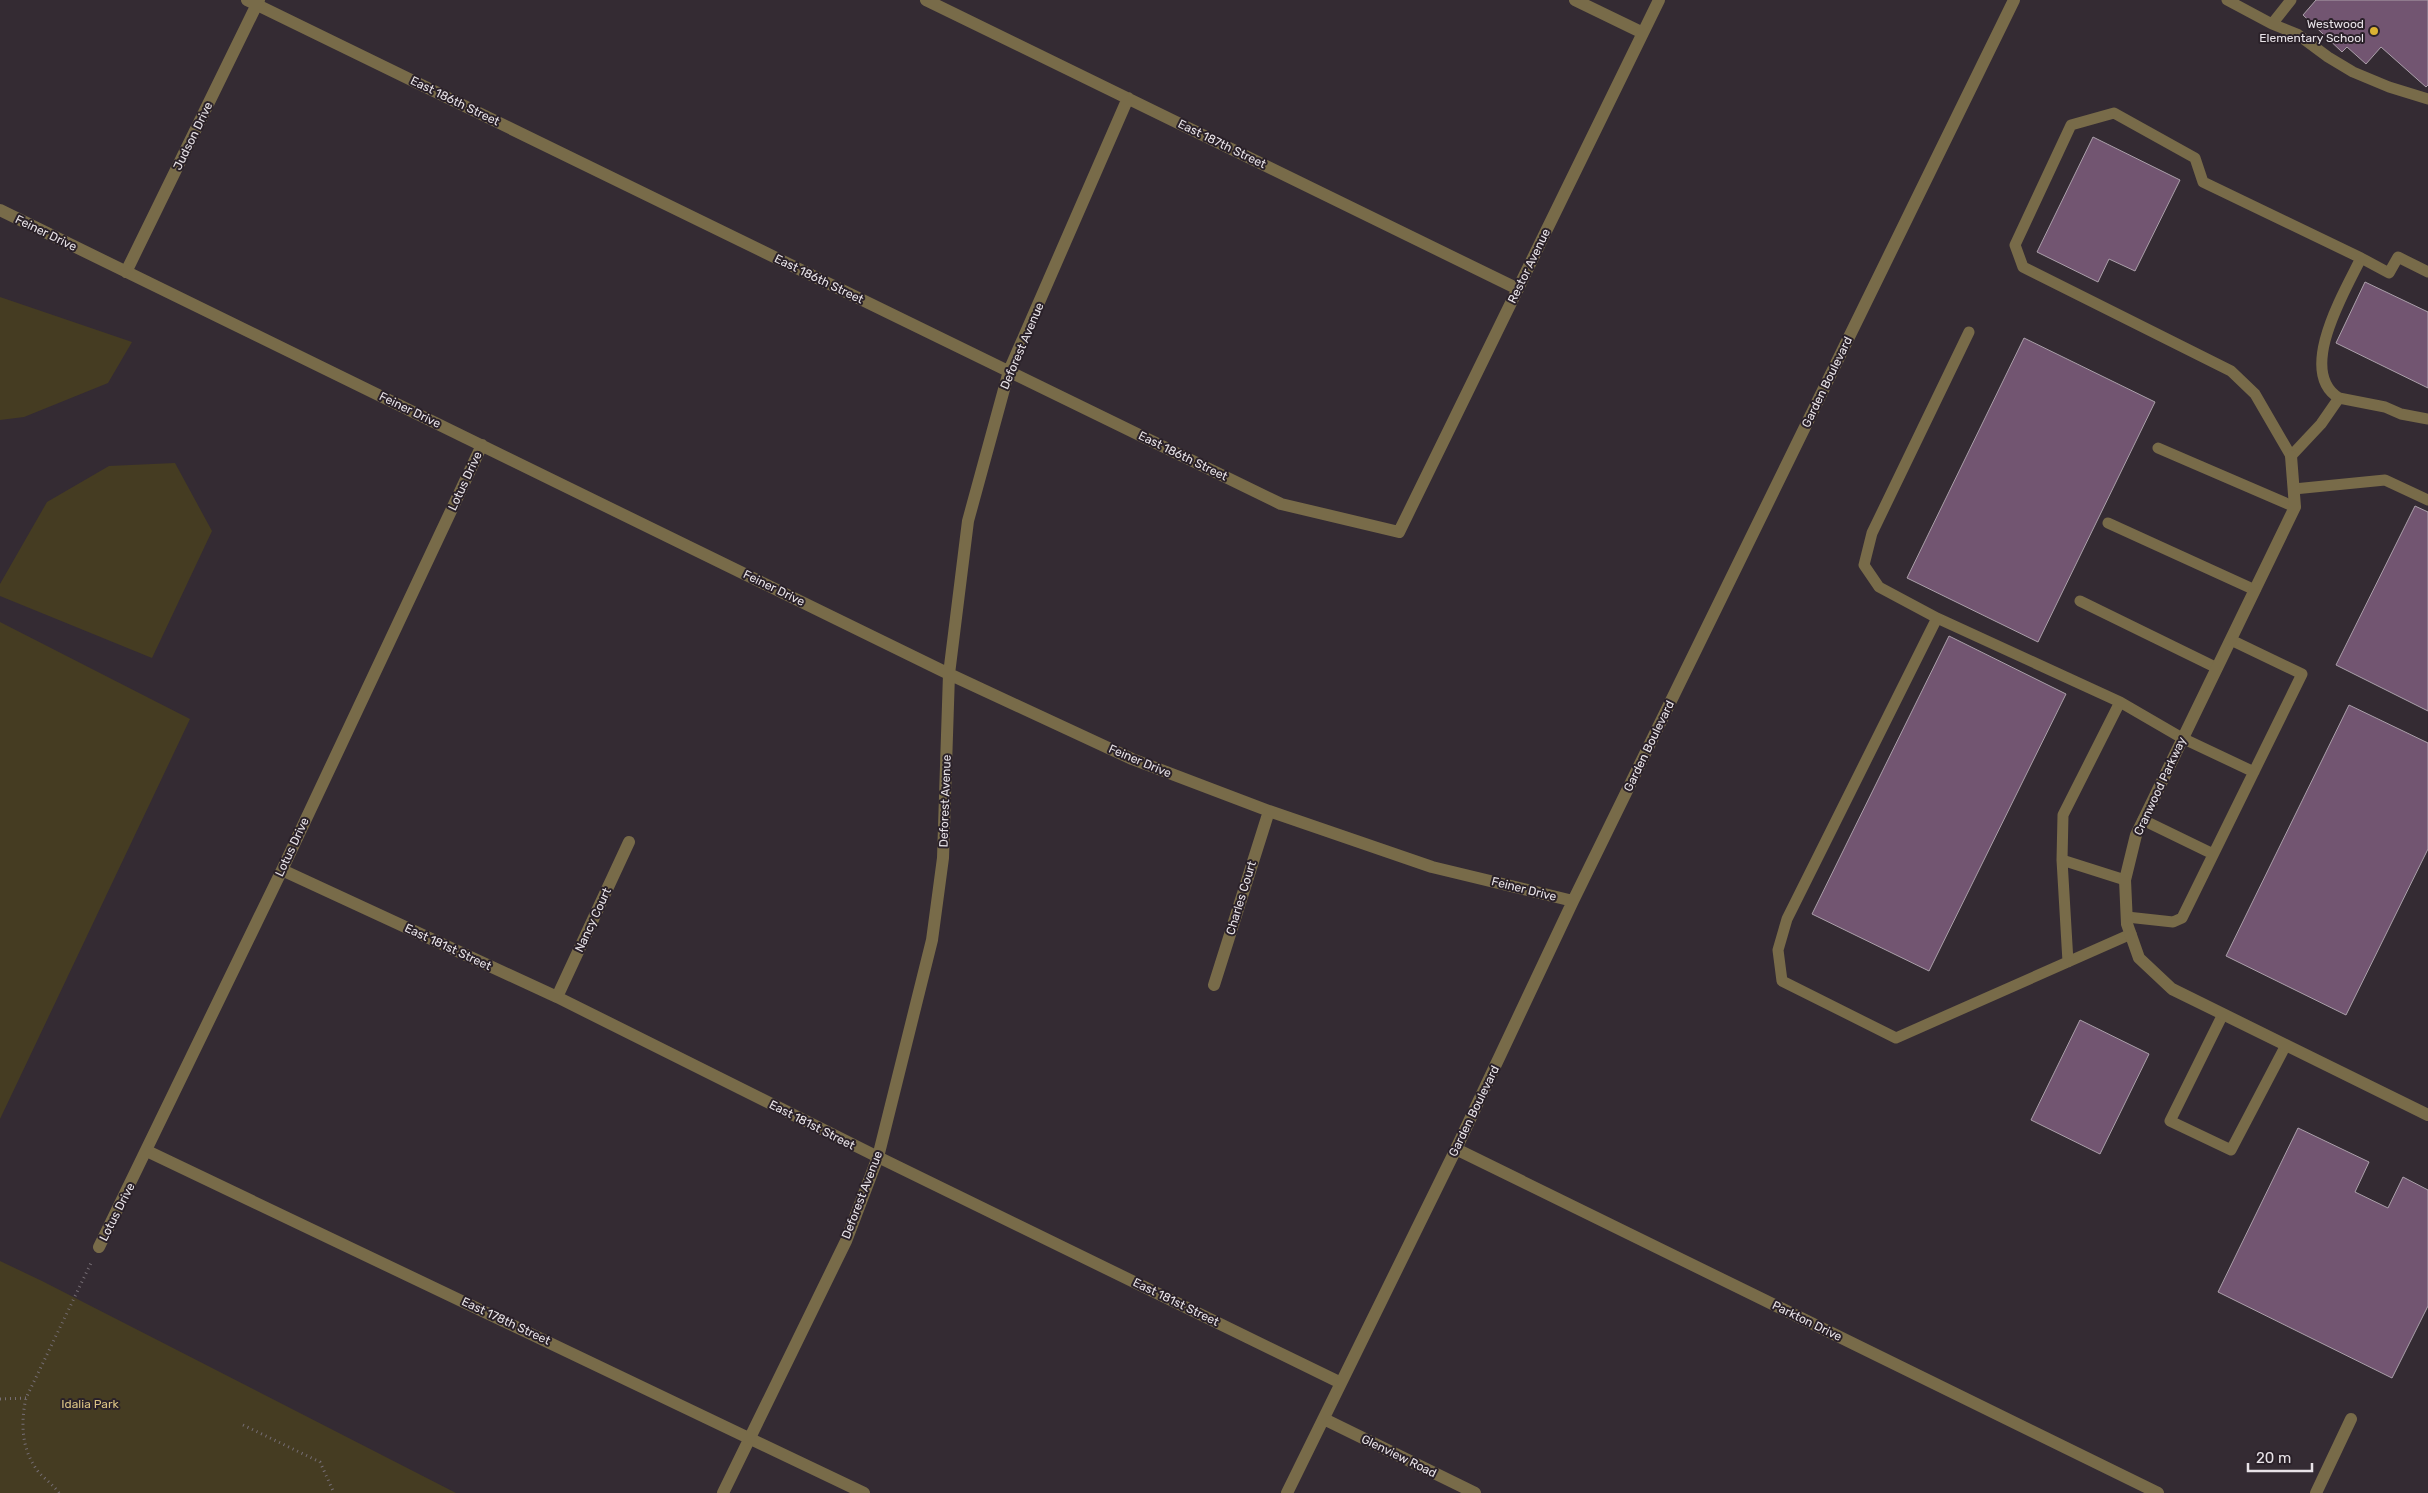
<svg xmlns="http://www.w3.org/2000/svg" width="2428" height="1493" font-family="Rubik,sans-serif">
<rect width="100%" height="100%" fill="#342b33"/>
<path fill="#453c22" d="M 0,297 L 132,342 L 108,383 L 24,417 L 0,420 Z
M 175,463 L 212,531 L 152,658 L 0,596 L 0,584 L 47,502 L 109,466 Z
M 0,622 L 190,719 L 0,1119 Z
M 0,1261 L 42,1281 L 456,1493 L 0,1493 Z"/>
<path fill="#725571" stroke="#aba0aa" d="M 2316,0 L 2428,0 L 2428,85 L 2426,87 L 2381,47 L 2366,64 L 2347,47 L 2342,52 L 2303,15 Z
M 2093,137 L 2180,180 L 2135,271 L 2109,259 L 2098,282 L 2037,252 Z
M 2365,282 L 2428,312 L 2428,388 L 2336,343 Z
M 2024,338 L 2155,402 L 2038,642 L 1907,578 Z
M 2415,506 L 2428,512 L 2428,711 L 2336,665 Z
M 1949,636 L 2066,694 L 1929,971 L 1812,914 Z
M 2349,705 L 2428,743 L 2428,849 L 2346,1015 L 2226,956 Z
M 2080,1020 L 2149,1054 L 2100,1154 L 2031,1120 Z
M 2298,1128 L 2369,1162 L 2355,1192 L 2388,1208 L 2403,1177 L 2428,1190 L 2428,1306 L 2392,1378 L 2218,1292 Z"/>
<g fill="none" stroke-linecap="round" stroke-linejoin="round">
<path stroke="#766e75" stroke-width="3" stroke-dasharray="1 4" stroke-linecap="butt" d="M 0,1399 L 26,1398
M 243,1425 L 320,1462 L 334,1493
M 59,1493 C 52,1483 41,1477 35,1467 C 21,1446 21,1421 26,1398 L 92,1261"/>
<path stroke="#786b49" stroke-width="11" d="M 2227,0 L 2272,24 L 2291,0
M 2272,24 L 2297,34 L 2328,57 L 2353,72 L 2389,87 L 2428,99
M 2114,113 L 2195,158 L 2203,182 L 2361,258 C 2345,291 2296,372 2339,398 L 2321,424 L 2291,456 L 2255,394 L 2231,371 L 2023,267 L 2015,245 L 2071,125 Z
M 2361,258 L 2389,273 L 2398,257 L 2428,272
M 1969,332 L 1872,533 L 1864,565 L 1879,587 L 1937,618 L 1787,919 L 1778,950 L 1782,981 L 1896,1038 L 2131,934
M 2339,398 L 2385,407 L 2401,414 L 2428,419
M 2158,448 L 2295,507
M 2294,489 L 2385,480 L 2428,500
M 2108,523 L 2255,590
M 2080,601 L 2217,668
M 1937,618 L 2120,702 L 2182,738 L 2254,772
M 2120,702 L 2063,815 L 2062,860 L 2125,880
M 2143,820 L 2213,854
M 2062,860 L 2068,962
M 2127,917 L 2173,922 L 2182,918 L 2302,674 L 2231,640
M 2223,1014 L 2170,1121 L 2231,1150 L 2286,1045"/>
<path stroke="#786b49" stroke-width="12" d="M 247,0 L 1281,504 L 1399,532 L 1659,0
M 926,0 L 1518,289
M 1575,0 L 1643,33
M 0,210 L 949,674 L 1132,759 L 1269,811 L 1432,867 L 1573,901
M 126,272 L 259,0
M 2291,456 L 2295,507 L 2136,835 L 2125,880 L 2127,924 L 2139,958 L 2172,989 L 2428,1115
M 282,870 L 557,997 L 878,1157 L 1341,1383
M 1214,985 L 1269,811
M 557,997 L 629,842
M 1456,1149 L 2158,1493
M 147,1151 L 864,1493
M 99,1247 L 282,870 L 482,445
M 1324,1419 L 1475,1493
M 723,1493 L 846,1241 L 878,1157 L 932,940 L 943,858 L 949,674 L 968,521 L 1009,371 L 1128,98
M 1287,1493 L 1456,1149 L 1573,901 L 2014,0
M 2316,1493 L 2351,1419"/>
</g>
<circle fill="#dbb233" stroke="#2a2129" stroke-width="2" cx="2374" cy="31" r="5"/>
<g text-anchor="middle" stroke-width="4" stroke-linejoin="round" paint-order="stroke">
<g font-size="12" fill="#e8e3e8" stroke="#2a2129" text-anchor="end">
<text x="2364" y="28">Westwood<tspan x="2364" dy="14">Elementary School</tspan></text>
</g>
<g font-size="12" fill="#e8e3e8" stroke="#2a2129">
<text transform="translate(455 101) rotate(26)" y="4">East 186th Street</text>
<text transform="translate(193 136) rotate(-64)" y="4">Judson Drive</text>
<text transform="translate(1222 144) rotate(26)" y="4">East 187th Street</text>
<text transform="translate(46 233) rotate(26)" y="4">Feiner Drive</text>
<text transform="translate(1529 266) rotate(-64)" y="4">Restor Avenue</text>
<text transform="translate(819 279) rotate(26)" y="4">East 186th Street</text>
<text transform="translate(1022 346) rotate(-67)" y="4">Deforest Avenue</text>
<text transform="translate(1827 382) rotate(-64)" y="4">Garden Boulevard</text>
<text transform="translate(410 410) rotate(26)" y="4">Feiner Drive</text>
<text transform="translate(1183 456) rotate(26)" y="4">East 186th Street</text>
<text transform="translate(465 481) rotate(-65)" y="4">Lotus Drive</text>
<text transform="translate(774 588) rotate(26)" y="4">Feiner Drive</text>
<text transform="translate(1649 746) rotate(-64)" y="4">Garden Boulevard</text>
<text transform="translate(1140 761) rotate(23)" y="4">Feiner Drive</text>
<text transform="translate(2160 786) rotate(-65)" y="4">Cranwood Parkway</text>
<text transform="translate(945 801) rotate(-88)" y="4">Deforest Avenue</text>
<text transform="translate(292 847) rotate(-65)" y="4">Lotus Drive</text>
<text transform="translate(1524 889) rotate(14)" y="4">Feiner Drive</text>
<text transform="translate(1241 898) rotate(-73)" y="4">Charles Court</text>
<text transform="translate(593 920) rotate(-65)" y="4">Nancy Court</text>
<text transform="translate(448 947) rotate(25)" y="4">East 181st Street</text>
<text transform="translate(1474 1111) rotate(-64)" y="4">Garden Boulevard</text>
<text transform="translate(812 1125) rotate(27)" y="4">East 181st Street</text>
<text transform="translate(862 1195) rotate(-69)" y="4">Deforest Avenue</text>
<text transform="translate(117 1212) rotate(-63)" y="4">Lotus Drive</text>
<text transform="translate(1176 1302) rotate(26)" y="4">East 181st Street</text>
<text transform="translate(506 1321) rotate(25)" y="4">East 178th Street</text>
<text transform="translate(1807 1321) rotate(26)" y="4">Parkton Drive</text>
<text transform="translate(1399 1456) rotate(26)" y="4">Glenview Road</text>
</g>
<g font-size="12" fill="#dac284" stroke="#2a2129">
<text x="90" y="1408">Idalia Park</text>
</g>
</g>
<path d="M2248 1463v8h64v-8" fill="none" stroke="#e8e3e8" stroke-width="2.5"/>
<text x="2256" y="1463" font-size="15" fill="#e8e3e8" stroke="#2a2129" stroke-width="4" paint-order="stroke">20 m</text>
</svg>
